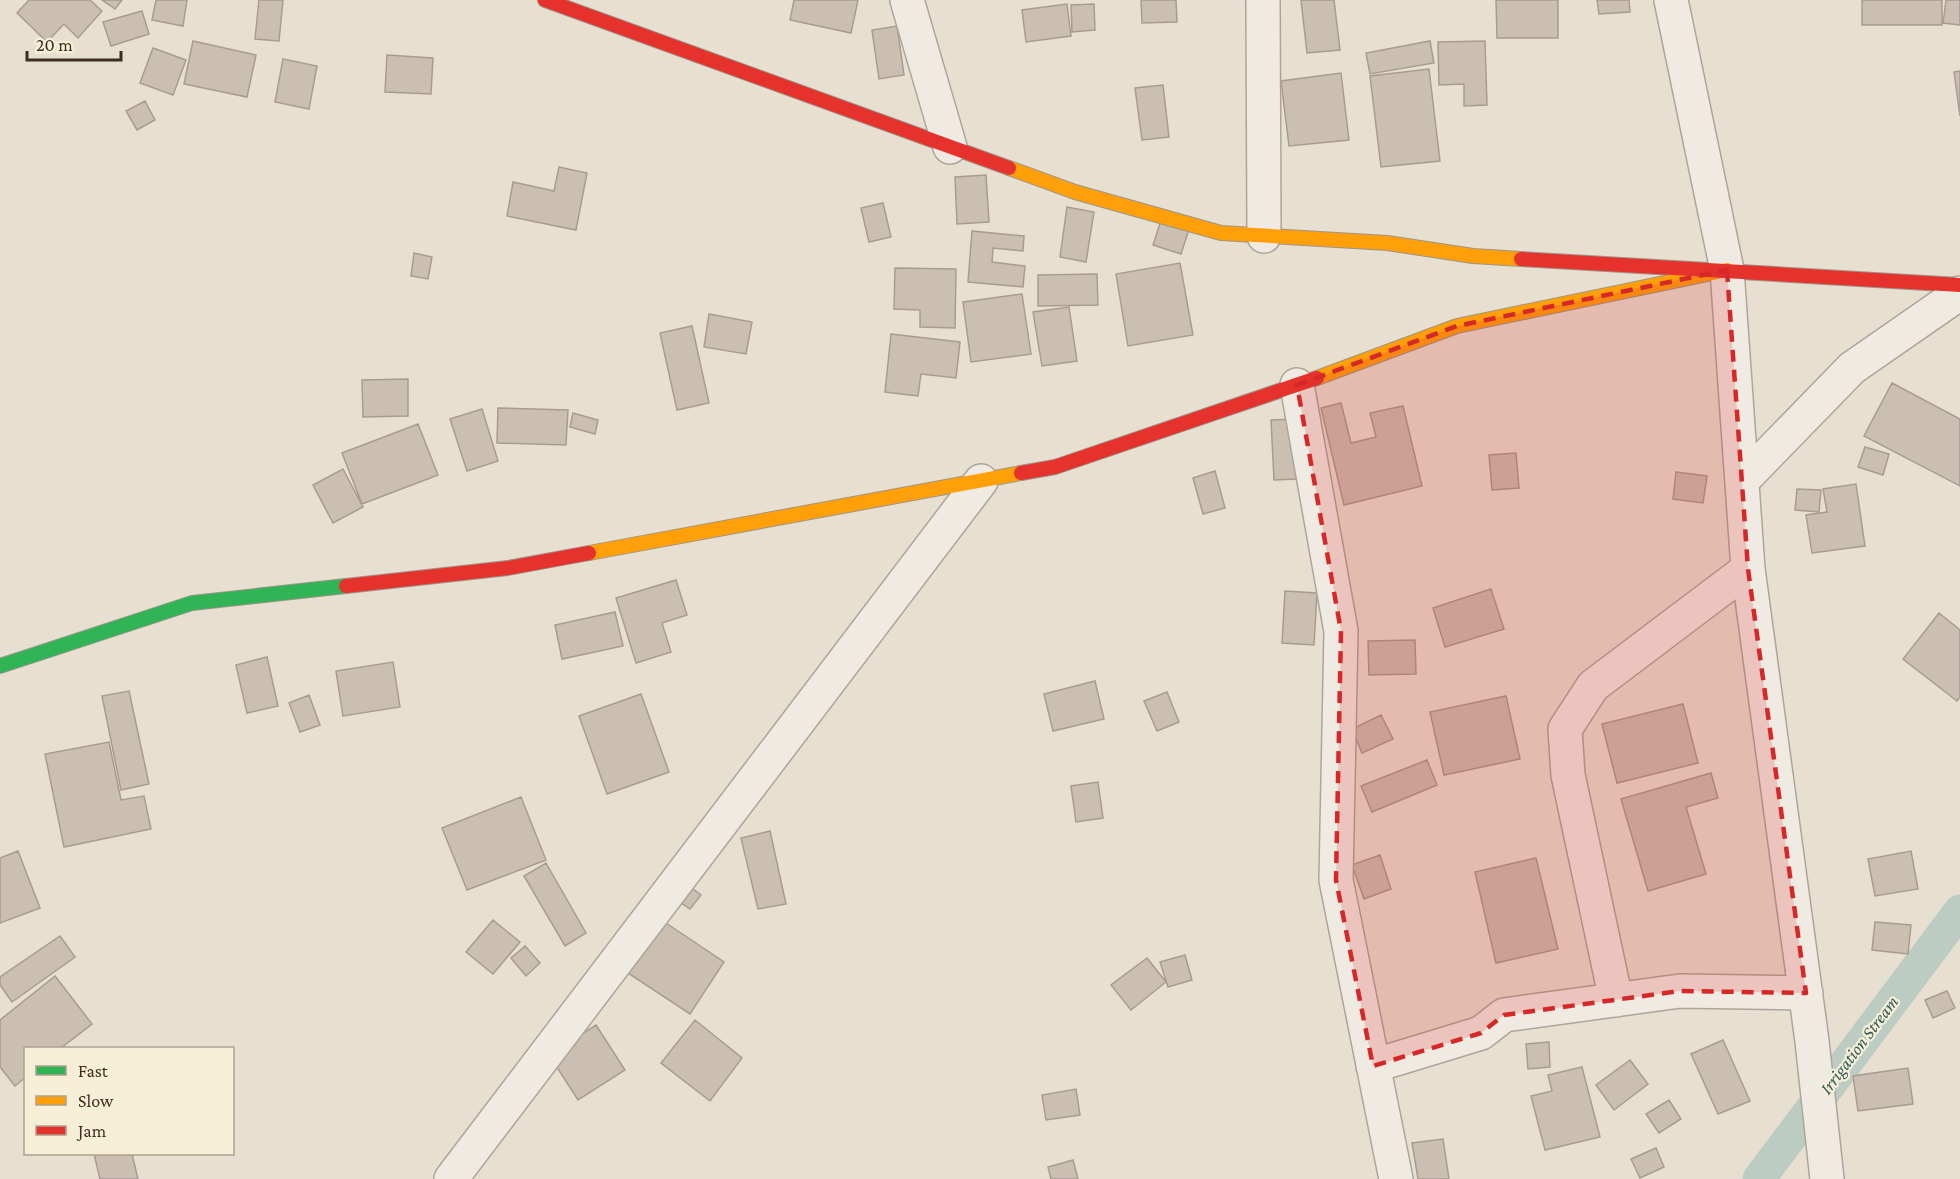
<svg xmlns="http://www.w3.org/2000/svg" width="1960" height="1179" font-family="'Crimson Pro',serif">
<rect width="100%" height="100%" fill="#e7e0d1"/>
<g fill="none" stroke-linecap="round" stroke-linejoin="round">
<path stroke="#bcccc2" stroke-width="33" d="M 1759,1179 L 1960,911"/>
</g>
<path fill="#cbbfb2" stroke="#a89c90" stroke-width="1.5" d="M 29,0 L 90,0 L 102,11 L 78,38 L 64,24 L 47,42 L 17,13 Z
M 102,0 L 122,0 L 115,9 Z
M 156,0 L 187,0 L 183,26 L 152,20 Z
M 259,0 L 283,0 L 279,41 L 255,39 Z
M 794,0 L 858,0 L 851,33 L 790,20 Z
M 1141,0 L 1176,0 L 1177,22 L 1142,23 Z
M 1301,0 L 1334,0 L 1340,50 L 1307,53 Z
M 1496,0 L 1558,0 L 1558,38 L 1497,38 Z
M 1597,0 L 1629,0 L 1630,12 L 1599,14 Z
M 1862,0 L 1942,0 L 1942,25 L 1862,25 Z
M 1946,0 L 1960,0 L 1960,25 L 1943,23 Z
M 1067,4 L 1071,36 L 1026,42 L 1022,10 Z
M 1094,4 L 1095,30 L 1072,32 L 1071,5 Z
M 142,11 L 149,34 L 111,46 L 103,22 Z
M 897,26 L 904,75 L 879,79 L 872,30 Z
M 193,41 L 256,55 L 247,97 L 184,84 Z
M 1430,41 L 1434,63 L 1370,74 L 1366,53 Z
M 1485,41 L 1487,105 L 1464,106 L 1464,84 L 1439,85 L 1438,42 Z
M 153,48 L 186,60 L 173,95 L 140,83 Z
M 387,55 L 433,58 L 431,94 L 385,92 Z
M 283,59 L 317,66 L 309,109 L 275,102 Z
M 1429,69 L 1440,161 L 1381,167 L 1370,76 Z
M 1960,71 L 1960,116 L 1954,72 Z
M 1341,73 L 1349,140 L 1289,146 L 1281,81 Z
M 1163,85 L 1169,137 L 1142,140 L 1135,88 Z
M 145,101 L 155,120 L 137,130 L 126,111 Z
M 559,167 L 587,173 L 576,230 L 507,216 L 513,182 L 554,191 Z
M 986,175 L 989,222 L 957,224 L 955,177 Z
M 883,203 L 891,237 L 869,242 L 861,208 Z
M 1067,207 L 1094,212 L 1086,262 L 1060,257 Z
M 1164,211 L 1192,220 L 1181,254 L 1153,245 Z
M 972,231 L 1024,236 L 1023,251 L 993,248 L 992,262 L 1025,266 L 1023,287 L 968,282 Z
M 414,253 L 432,257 L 428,279 L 411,276 Z
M 1180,263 L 1193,335 L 1128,346 L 1116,274 Z
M 895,268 L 956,269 L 955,328 L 920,327 L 920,310 L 894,309 Z
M 1097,274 L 1098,305 L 1038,306 L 1038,275 Z
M 1022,294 L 1031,354 L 971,362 L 963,302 Z
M 1069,307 L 1077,361 L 1042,366 L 1033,312 Z
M 709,314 L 752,322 L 746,354 L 704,347 Z
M 692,326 L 709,403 L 677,410 L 660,333 Z
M 891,334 L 960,342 L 956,378 L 921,374 L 918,396 L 885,392 Z
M 408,379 L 408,416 L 363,417 L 362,380 Z
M 1892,383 L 1960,419 L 1960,486 L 1864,436 Z
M 1341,403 L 1351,443 L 1376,437 L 1370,413 L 1403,406 L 1422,486 L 1344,505 L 1321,408 Z
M 498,408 L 568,410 L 566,445 L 497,443 Z
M 482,409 L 498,461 L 467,471 L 450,419 Z
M 573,413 L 598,420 L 595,434 L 570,427 Z
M 1295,419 L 1298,479 L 1274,480 L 1271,420 Z
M 418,424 L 438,475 L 362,504 L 342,453 Z
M 1865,447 L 1889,454 L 1883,475 L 1858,467 Z
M 1516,453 L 1519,488 L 1492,490 L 1489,455 Z
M 343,469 L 363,507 L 333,523 L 313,485 Z
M 1215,471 L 1225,508 L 1203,514 L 1193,478 Z
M 1676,472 L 1707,476 L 1703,503 L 1673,499 Z
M 1856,484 L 1865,546 L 1812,553 L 1806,515 L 1827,512 L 1823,489 Z
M 1797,489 L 1821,490 L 1819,512 L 1795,510 Z
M 676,580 L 687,615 L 662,623 L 671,652 L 636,663 L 616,598 Z
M 1491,589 L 1504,629 L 1445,647 L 1433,608 Z
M 1285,591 L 1317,593 L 1314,645 L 1282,643 Z
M 615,612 L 623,646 L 562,659 L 555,625 Z
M 1939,613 L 1960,630 L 1960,697 L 1957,701 L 1903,659 Z
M 1415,640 L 1416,674 L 1369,675 L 1368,641 Z
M 267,657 L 278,706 L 247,713 L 236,665 Z
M 393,662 L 400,707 L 343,716 L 336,671 Z
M 1095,681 L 1104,719 L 1053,731 L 1044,694 Z
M 129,691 L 149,784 L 121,790 L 102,696 Z
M 1167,692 L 1179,722 L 1157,731 L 1144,701 Z
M 641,694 L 669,772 L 607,794 L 579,716 Z
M 309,695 L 320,725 L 300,732 L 289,703 Z
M 1506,696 L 1520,759 L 1444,775 L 1430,712 Z
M 1683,704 L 1698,763 L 1617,783 L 1602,724 Z
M 1381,715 L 1393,739 L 1362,753 L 1352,729 Z
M 109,742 L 121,800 L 144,796 L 151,829 L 64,847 L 45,754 Z
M 1427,760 L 1437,785 L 1372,812 L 1361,786 Z
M 1711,773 L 1718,798 L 1686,807 L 1706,874 L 1648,891 L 1621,799 Z
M 1098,782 L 1103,818 L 1076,822 L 1071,786 Z
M 521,797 L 546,860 L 467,890 L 442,828 Z
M 770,831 L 786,904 L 758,909 L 741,838 Z
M 18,851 L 40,908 L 0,923 L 0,858 Z
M 1911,851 L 1918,889 L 1875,896 L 1868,859 Z
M 1380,855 L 1391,889 L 1364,899 L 1352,865 Z
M 1536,858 L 1558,949 L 1496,963 L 1475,872 Z
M 546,863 L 586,933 L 565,946 L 524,876 Z
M 685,883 L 701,895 L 690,909 L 674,898 Z
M 493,920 L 520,942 L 493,974 L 466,952 Z
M 663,921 L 724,962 L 690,1014 L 628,973 Z
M 1875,922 L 1911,925 L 1908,954 L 1872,950 Z
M 60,936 L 75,957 L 12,1002 L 0,985 L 0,977 Z
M 525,946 L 540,963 L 526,976 L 511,958 Z
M 1185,955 L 1192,980 L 1168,987 L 1160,962 Z
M 1147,958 L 1166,982 L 1131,1010 L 1111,985 Z
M 55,976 L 92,1024 L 61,1048 L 26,1048 L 26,1077 L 15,1086 L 0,1067 L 0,1020 Z
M 1947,991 L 1955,1008 L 1933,1018 L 1925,1000 Z
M 695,1020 L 742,1058 L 710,1101 L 661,1063 Z
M 596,1025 L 625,1070 L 578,1100 L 549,1055 Z
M 1723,1040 L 1750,1101 L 1718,1114 L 1691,1054 Z
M 1549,1042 L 1550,1067 L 1528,1069 L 1526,1044 Z
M 1630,1060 L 1648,1084 L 1614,1110 L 1596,1085 Z
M 1582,1067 L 1600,1137 L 1545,1150 L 1531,1096 L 1552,1091 L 1548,1075 Z
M 1908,1068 L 1913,1104 L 1858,1111 L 1853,1076 Z
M 1076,1089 L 1080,1115 L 1046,1120 L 1042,1095 Z
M 1669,1100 L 1681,1119 L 1659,1133 L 1646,1114 Z
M 1443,1139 L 1449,1179 L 1418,1179 L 1412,1143 Z
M 1656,1148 L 1664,1167 L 1640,1178 L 1631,1159 Z
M 94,1154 L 132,1154 L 138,1179 L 100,1179 Z
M 1073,1160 L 1078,1179 L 1051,1179 L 1048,1167 Z"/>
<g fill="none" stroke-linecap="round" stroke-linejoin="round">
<g stroke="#ada599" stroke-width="36">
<path id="street" d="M 907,0 L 950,147
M 1263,0 L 1264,236
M 1671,0 L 1727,270 L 1748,569 L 1812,1041 L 1827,1179
M 1297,385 L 1341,631 L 1336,880 L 1396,1179
M 1743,480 L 1852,368 L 1960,293
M 1616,1000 L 1568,775 L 1565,729 L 1593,686 L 1748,569
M 1373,1066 L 1481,1033 L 1504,1015 L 1680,991 L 1806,993
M 451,1179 L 981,481"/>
</g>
<g stroke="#9c958a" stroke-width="16">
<path id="fast" d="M 0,666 L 192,603 L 346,586"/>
</g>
<g stroke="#9c958a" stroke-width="16">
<path id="slow" d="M 1009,168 L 1075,192 L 1221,233 L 1387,243 L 1473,256 L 1521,259
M 1317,378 L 1457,326 L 1727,270
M 589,553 L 1021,473"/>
</g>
<g stroke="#9c958a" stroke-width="16">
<path id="jam" d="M 545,0 L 1009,168
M 1521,259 L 1960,285
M 1021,473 L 1055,467 L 1317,378
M 346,586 L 508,568 L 589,553"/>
</g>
<use href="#street" stroke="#efebe3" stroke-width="33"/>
<use href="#fast" stroke="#30b455" stroke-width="14"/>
<use href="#slow" stroke="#ff9f0a" stroke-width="14"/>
<use href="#jam" stroke="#e5322d" stroke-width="14"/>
</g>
<path fill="#d62828" fill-opacity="0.2" stroke="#d62828" stroke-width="4.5" stroke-dasharray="12 8" stroke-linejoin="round" d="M 1727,270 L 1748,569 L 1806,993 L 1680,991 L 1504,1015 L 1481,1033 L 1373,1066 L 1336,880 L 1341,631 L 1297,385 L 1457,326 Z"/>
<g text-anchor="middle" stroke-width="4.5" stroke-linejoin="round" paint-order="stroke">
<g font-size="18" font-style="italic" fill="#2f5d5a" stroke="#f7eed8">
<text transform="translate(1859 1045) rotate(-53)" y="6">Irrigation Stream</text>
</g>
</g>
<rect x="24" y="1047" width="210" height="108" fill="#f7eed8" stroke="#ada18e" stroke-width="1.5"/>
<rect x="36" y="1066" width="30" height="9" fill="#30b455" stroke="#ada18e" stroke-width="1.5"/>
<text x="78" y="1077" font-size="18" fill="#3d2e20">Fast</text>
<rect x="36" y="1096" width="30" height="9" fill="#ff9f0a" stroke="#ada18e" stroke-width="1.5"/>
<text x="78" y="1107" font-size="18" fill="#3d2e20">Slow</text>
<rect x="36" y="1126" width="30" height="9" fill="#e5322d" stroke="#ada18e" stroke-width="1.5"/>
<text x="78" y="1137" font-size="18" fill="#3d2e20">Jam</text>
<path d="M27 51v9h94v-9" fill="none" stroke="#3d2e20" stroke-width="3"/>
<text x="36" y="51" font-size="18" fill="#3d2e20" stroke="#f7eed8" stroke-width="4.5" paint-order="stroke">20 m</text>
</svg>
